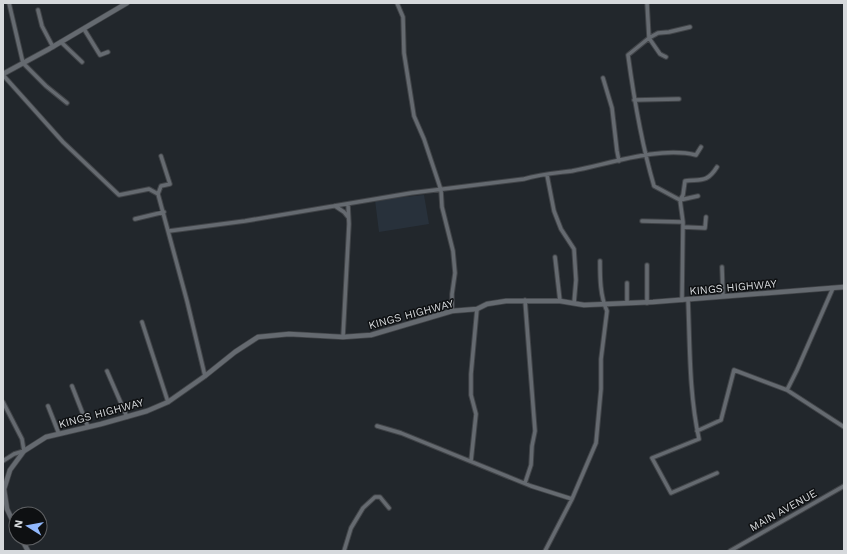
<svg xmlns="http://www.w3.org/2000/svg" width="847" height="554" font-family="'Work Sans',sans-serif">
<rect width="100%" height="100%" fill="#22272c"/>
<path fill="#28313b" d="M 424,195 L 429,224 L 379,232 L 375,200 Z"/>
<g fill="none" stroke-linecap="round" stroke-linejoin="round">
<g stroke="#414448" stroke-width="5.5">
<path id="street" d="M 9,3 L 23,63 L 46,86 L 67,103
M 397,3 L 403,17 L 404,53 L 414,116 L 424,139 L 441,190 L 442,207 L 453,251 L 455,273 L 452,294 L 452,311
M 647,3 L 649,38 L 628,55 C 634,99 641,142 654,186 L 680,200 L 683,222 L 682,300
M 38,10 L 42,26 L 53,47
M 84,29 L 100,55 L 108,52
M 61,42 L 82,62
M 666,57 L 660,54 L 649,38 L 658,33 L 669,32 L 690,27
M 3,75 L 63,142 L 119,195 L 149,189 L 158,194 L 187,301 L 205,376
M 603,78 L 612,108 L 617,151 L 619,161
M 634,100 L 679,99
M 547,175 L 554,211 L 561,229 L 574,249 L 576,280 L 574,303
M 158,194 L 161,186 L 170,184 L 161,156
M 680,200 L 683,195 L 685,181 C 701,179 707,183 717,167
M 680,200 L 698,196
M 335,206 L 344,212 L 348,217
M 135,219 L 164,212
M 642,221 L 683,222
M 683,227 L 705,228 L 706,217
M 169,231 L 245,221 L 411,193 L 524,179 C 540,174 556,173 572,171 C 609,164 659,146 696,155 L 701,147
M 555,257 L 560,301
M 722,267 L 723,296
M 627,283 L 627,303
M 688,299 C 690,346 689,393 699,439 L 652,458 L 671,493 L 717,473
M 525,300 L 535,431 L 532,446 L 531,465 L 525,483
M 647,303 L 647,265
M 142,322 L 168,402
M 343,337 L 349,224 L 348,204
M 107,371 L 127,417
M 72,386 L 88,427
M 787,390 L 797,370 L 833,288
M 3,402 L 22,439 L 24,451 L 14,454 L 3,461
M 48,406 L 59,434
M 377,426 L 401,433 L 531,486 L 572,499
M 697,431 L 721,420 L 734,370 L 787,390 L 844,427
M 471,461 L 476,414 L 471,395 L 471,374 L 477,309
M 344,551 L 351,528 L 363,508 L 375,497 L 380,497 L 389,508
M 545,551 L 572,499 L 596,443 L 601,389 L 601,359 L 607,311 C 600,296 600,277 600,261
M 730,551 L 844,486"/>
</g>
<g stroke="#414448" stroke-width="6">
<path id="secondary" d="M 3,74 L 49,49 L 127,3
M 16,528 L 7,509 L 4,489 L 10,470 L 24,451 L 46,437 L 101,424 L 147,411 L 168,402 L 205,376 L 235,352 L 258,337 L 289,334 L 343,337 L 371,335 L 452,311 L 477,309 L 487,304 L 506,301 L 560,301 L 584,305 L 653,302 L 844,287
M 21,538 L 28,551"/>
</g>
<use href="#street" stroke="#656a70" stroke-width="3.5"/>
<use href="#secondary" stroke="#656a70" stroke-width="4.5"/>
</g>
<g text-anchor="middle" stroke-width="3" stroke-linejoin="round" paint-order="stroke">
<g font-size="11" fill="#d6d9dc" stroke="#0e1012">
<text transform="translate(733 287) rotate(-5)" y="4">KINGS HIGHWAY</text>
<text transform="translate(411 314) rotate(-15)" y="4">KINGS HIGHWAY</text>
<text transform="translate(101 413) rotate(-15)" y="4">KINGS HIGHWAY</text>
<text transform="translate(783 510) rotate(-29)" y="4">MAIN AVENUE</text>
</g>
</g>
<rect width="847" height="554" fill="none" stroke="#d6d9dc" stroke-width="8"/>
<g transform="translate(28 526) rotate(281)"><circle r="19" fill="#0e1012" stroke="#5e6063"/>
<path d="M0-3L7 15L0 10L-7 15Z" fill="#91b8fd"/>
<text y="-6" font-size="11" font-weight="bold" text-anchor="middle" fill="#d6d9dc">N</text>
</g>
</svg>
